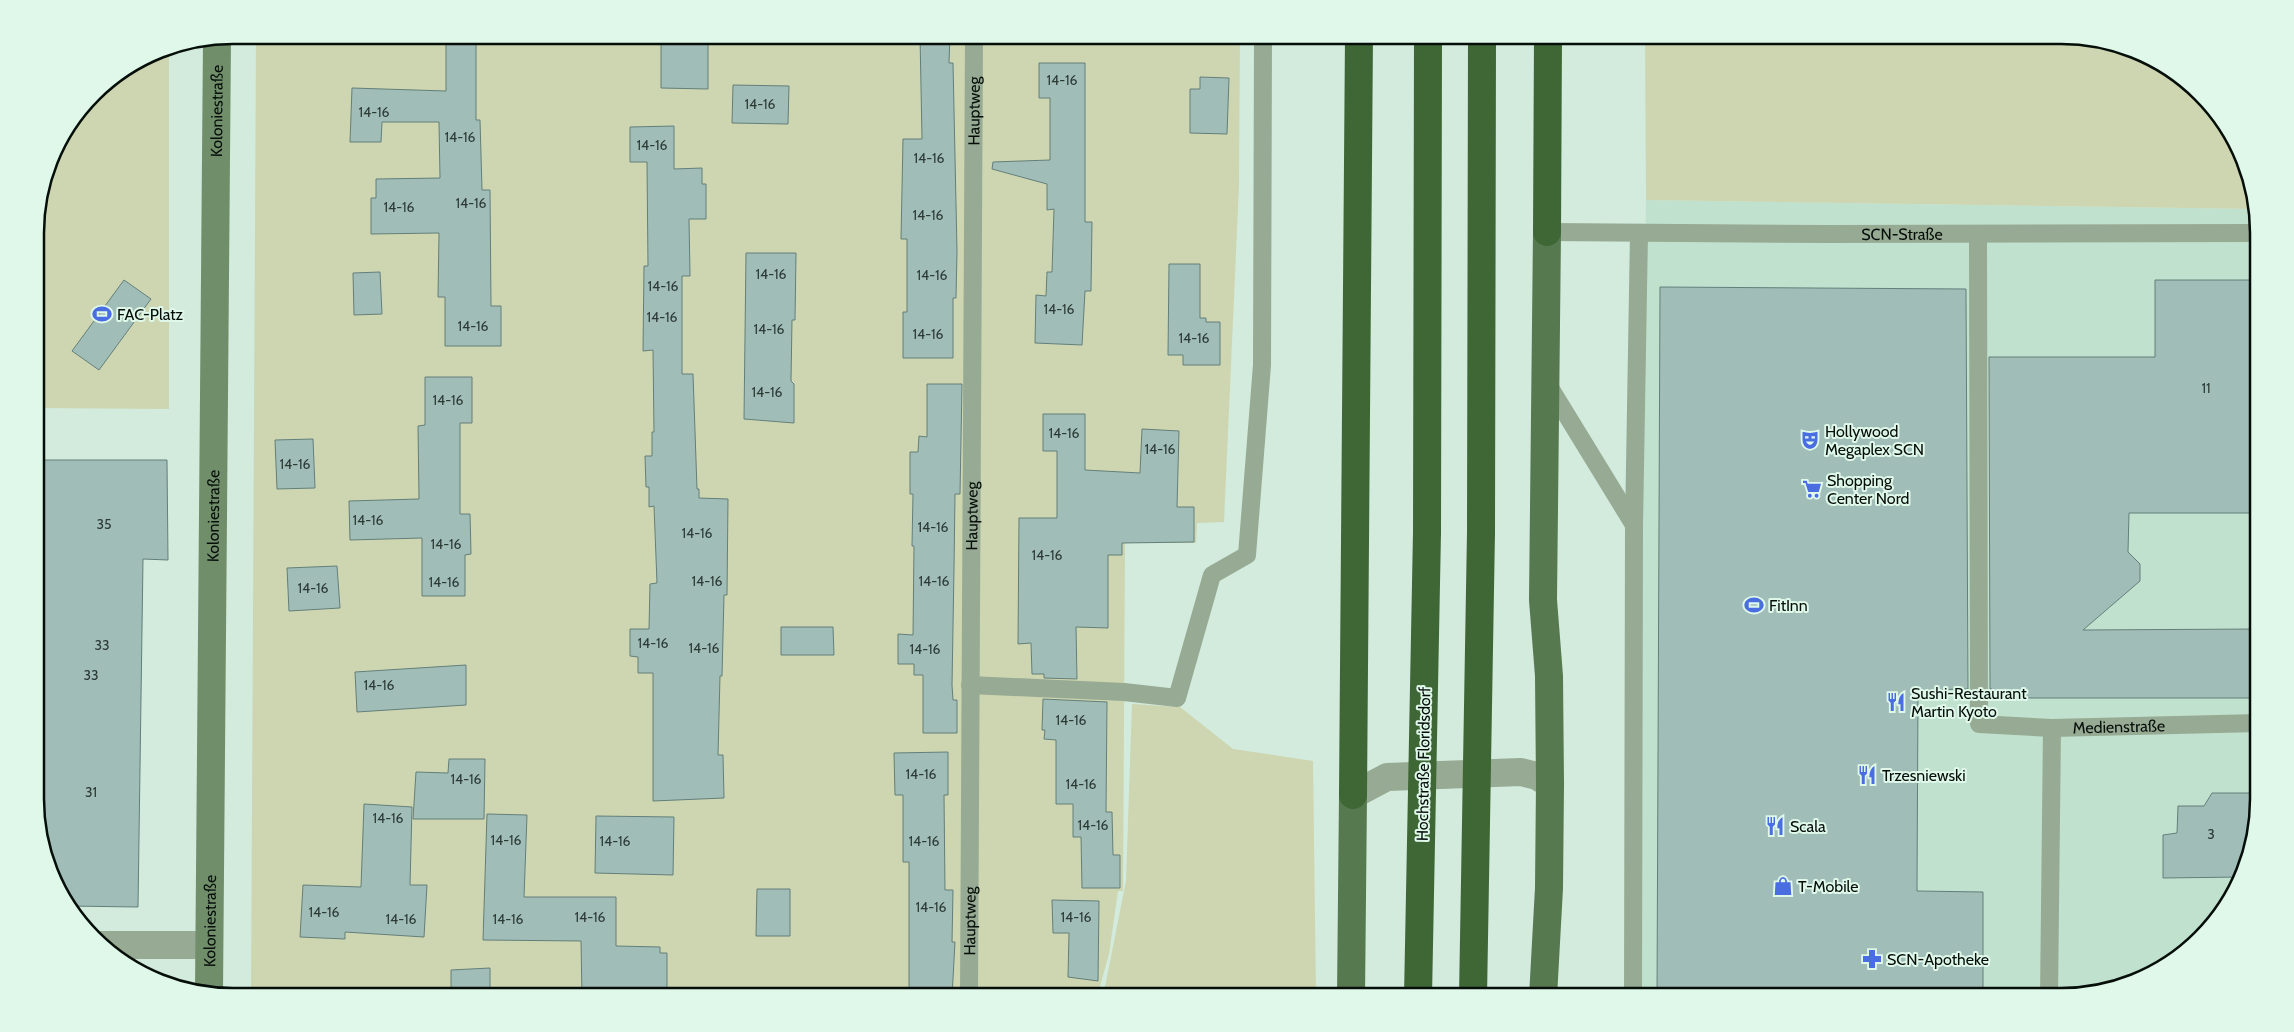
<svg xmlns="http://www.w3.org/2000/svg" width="2294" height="1032" font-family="Cabin,sans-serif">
<rect width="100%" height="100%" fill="#d2ebdd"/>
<path fill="#c1e1cf" d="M 1646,200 L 2257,209 L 2259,800 L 2244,875 L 2210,929 L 2171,964 L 2125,986 L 2074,997 L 1635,997 Z"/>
<path fill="#cdd6b0" d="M 256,35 L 1240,35 L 1239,185 L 1224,522 L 1197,523 L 1196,543 L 1125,543 L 1123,891 L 1118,891 L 1109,954 L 1097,997 L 251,997 Z
M 1645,35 L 2061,35 L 2137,50 L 2182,76 L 2218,113 L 2244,157 L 2257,209 L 1646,200 Z
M 169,48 L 169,409 L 36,408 L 35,219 L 56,145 L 102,84 L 157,50 Z
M 1132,704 L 1180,707 L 1233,749 L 1313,761 L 1316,997 L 1103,997 L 1126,881 Z"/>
<path fill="#a0bdb7" stroke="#647f7a" d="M 446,35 L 476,35 L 476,120 L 480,120 L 482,190 L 490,190 L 491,306 L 501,306 L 501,346 L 445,346 L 445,297 L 438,297 L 439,233 L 371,234 L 371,198 L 376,198 L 376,179 L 440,178 L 439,122 L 382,122 L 381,142 L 350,142 L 352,88 L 446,91 Z
M 661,35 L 708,35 L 708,89 L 661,88 Z
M 920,35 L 950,35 L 949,63 L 953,63 L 957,251 L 956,298 L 953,298 L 953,358 L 903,358 L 903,312 L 907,312 L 907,239 L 901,239 L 903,139 L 922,139 Z
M 1039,63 L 1085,63 L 1085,222 L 1092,222 L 1091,291 L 1085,291 L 1082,345 L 1035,343 L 1036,295 L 1046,296 L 1047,272 L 1052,272 L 1054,209 L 1047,210 L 1047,184 L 992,169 L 993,162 L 1050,160 L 1050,98 L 1039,98 Z
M 1200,77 L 1229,78 L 1227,134 L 1190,133 L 1190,89 L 1200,89 Z
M 733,85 L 789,86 L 788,124 L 732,123 Z
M 674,126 L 674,169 L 702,168 L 702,184 L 706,184 L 706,219 L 689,219 L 690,276 L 682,276 L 682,374 L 693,374 L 697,489 L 699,489 L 699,498 L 728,499 L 727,595 L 724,595 L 722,676 L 720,676 L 718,755 L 723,755 L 724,798 L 653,801 L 653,673 L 638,673 L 638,657 L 630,656 L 630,629 L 649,629 L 650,584 L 657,583 L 654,506 L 649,507 L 649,487 L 646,487 L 645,456 L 652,456 L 652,432 L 654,432 L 653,350 L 643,351 L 644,266 L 648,266 L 647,162 L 630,162 L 630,127 Z
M 746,253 L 796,253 L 795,320 L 792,320 L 791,381 L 794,384 L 794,423 L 744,419 Z
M 1169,264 L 1200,264 L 1200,318 L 1206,318 L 1206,322 L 1220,322 L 1220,365 L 1183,365 L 1183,355 L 1168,355 Z
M 380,272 L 382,314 L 354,315 L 353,273 Z
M 124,280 L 151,299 L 99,370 L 72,351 Z
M 2155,280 L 2258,280 L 2258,513 L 2129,513 L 2128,552 L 2140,564 L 2140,581 L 2083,630 L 2259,629 L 2259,698 L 1993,698 L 1992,689 L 1990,689 L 1989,357 L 2155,357 Z
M 1660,287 L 1966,289 L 1968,689 L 1918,690 L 1917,891 L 1983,892 L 1983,997 L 1657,997 Z
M 425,377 L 472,377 L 472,423 L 460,423 L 460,514 L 470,514 L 471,554 L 465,555 L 465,596 L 422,596 L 422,538 L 350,540 L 349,501 L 419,499 L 418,426 L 425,425 Z
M 927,384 L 962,384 L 960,494 L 955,494 L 954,568 L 952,685 L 953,700 L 957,700 L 957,733 L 923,733 L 923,675 L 914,675 L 914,664 L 898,664 L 898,634 L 913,635 L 914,546 L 912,546 L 913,494 L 910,494 L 910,452 L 918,452 L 919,436 L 927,437 Z
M 1043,414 L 1085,414 L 1085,470 L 1140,473 L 1142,429 L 1179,431 L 1177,507 L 1194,507 L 1194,542 L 1122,543 L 1122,555 L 1108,555 L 1108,628 L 1076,627 L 1077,679 L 1044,678 L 1044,674 L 1032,674 L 1031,643 L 1018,644 L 1019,518 L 1057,518 L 1057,451 L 1043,451 Z
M 313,439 L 315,488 L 277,489 L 275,440 Z
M 36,460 L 167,460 L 168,560 L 143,559 L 138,907 L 68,906 L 50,875 L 39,833 Z
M 337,566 L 340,608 L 289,611 L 287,568 Z
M 781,627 L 833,627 L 834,655 L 781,655 Z
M 466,665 L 466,705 L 357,712 L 355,672 Z
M 1043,699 L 1107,702 L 1106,812 L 1112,812 L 1113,855 L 1120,855 L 1120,888 L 1082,888 L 1081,837 L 1073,837 L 1073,804 L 1056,804 L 1056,740 L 1044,739 L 1045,730 L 1042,730 Z
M 948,752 L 948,795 L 944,795 L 945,890 L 953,890 L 952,942 L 955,942 L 952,997 L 909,997 L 909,862 L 903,862 L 903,795 L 895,795 L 894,753 Z
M 449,759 L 485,759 L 484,819 L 413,819 L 416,772 L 448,773 Z
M 2212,793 L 2259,793 L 2244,875 L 2243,877 L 2163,878 L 2163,835 L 2177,833 L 2178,806 L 2204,806 Z
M 364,804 L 412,807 L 410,885 L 427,885 L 424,937 L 345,932 L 345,939 L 300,937 L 303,885 L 361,887 Z
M 487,814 L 527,815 L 524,897 L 616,897 L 616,946 L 660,947 L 660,953 L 667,953 L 667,997 L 582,997 L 581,941 L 483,940 Z
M 596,816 L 674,817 L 673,875 L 595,873 Z
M 757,889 L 790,889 L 790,936 L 756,936 Z
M 1052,900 L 1099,901 L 1098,981 L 1068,977 L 1069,933 L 1053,933 Z
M 490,968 L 490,997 L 451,997 L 451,970 Z"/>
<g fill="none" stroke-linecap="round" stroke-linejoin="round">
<g stroke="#97aa93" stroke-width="18">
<path id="s1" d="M 1547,232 L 1828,234 L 2257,233"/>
<path id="s2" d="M 1978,234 L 1979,724 L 2052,728 L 2259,723"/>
<path d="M 1547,383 L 1634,525"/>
<path d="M 970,685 L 1124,692 L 1177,698 L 1212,575 L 1247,555 L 1262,365 L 1263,35"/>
<path id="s3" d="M 969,997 L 974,35"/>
<path d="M 1633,997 L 1634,526 L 1639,233"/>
<path d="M 2049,997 L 2052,728"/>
</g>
<path stroke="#97aa93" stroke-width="28" d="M 1353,795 L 1387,777 L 1521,772 L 1537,776 L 1550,784
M 101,945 L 209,945"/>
<path stroke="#718e6b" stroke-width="28" id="s4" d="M 209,992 L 217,38"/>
<path stroke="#56794f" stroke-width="28" d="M 1351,997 L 1353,795
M 1543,997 L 1549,888 L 1550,784 L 1549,676 L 1543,600 L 1547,232"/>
<path stroke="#3f6736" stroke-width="28" d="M 1547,232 L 1548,35
M 1427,532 L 1428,35
M 1481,532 L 1482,35
M 1353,795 L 1359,35"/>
<path stroke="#3f6736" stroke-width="28" d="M 1418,997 L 1427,532
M 1473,997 L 1481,532"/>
</g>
<defs>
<g id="stadium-bare" transform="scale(1.5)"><path d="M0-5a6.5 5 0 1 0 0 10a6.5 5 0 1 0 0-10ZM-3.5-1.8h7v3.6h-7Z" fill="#4a6ee1" stroke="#dff8ea" stroke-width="2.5" paint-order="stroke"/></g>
<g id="theatre-bare" transform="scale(1.5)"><path d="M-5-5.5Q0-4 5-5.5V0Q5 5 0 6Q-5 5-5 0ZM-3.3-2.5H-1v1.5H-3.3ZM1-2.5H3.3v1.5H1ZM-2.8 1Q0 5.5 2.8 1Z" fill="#4a6ee1" stroke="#dff8ea" stroke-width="2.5" paint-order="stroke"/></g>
<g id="supermarket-bare" transform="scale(1.5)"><path d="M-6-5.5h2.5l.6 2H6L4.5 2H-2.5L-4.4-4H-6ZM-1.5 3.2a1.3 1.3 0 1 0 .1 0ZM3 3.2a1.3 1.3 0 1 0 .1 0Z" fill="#4a6ee1" stroke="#dff8ea" stroke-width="2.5" paint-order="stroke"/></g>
<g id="restaurant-bare" transform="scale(1.5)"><path d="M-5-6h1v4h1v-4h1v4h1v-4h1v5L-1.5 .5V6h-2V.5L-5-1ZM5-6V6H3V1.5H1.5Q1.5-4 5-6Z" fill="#4a6ee1" stroke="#dff8ea" stroke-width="2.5" paint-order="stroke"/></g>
<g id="shop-bare" transform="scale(1.5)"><path d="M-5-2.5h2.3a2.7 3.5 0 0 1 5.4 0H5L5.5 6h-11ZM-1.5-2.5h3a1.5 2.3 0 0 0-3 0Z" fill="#4a6ee1" stroke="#dff8ea" stroke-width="2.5" paint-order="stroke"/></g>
<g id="pharmacy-bare" transform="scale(1.5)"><path d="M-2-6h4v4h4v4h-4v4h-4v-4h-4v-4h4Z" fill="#4a6ee1" stroke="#dff8ea" stroke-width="2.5" paint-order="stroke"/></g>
</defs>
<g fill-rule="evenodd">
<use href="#stadium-bare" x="102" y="314"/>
<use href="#theatre-bare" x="1810" y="440"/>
<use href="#supermarket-bare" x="1812" y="489"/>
<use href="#stadium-bare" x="1754" y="605"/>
<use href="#restaurant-bare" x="1896" y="702"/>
<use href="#restaurant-bare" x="1867" y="775"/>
<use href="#restaurant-bare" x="1775" y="826"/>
<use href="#shop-bare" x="1783" y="886"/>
<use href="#pharmacy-bare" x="1872" y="959"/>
</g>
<g text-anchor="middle" stroke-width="4" stroke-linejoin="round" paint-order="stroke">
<g font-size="14" fill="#2c3a35">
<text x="1062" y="85">14-16</text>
<text x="760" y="109">14-16</text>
<text x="374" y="117">14-16</text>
<text x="460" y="142">14-16</text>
<text x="652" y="150">14-16</text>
<text x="929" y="163">14-16</text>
<text x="471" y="208">14-16</text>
<text x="399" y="212">14-16</text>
<text x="928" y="220">14-16</text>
<text x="771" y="279">14-16</text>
<text x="932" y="280">14-16</text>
<text x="663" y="291">14-16</text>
<text x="1059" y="314">14-16</text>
<text x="662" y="322">14-16</text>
<text x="473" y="331">14-16</text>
<text x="769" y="334">14-16</text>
<text x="928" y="339">14-16</text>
<text x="1194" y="343">14-16</text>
<text x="2206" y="393">11</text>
<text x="767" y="397">14-16</text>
<text x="448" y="405">14-16</text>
<text x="1064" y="438">14-16</text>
<text x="1160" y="454">14-16</text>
<text x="295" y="469">14-16</text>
<text x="368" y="525">14-16</text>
<text x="104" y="529">35</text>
<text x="933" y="532">14-16</text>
<text x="697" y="538">14-16</text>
<text x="446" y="549">14-16</text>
<text x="1047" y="560">14-16</text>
<text x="707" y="586">14-16</text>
<text x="934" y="586">14-16</text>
<text x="444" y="587">14-16</text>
<text x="313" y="593">14-16</text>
<text x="653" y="648">14-16</text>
<text x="102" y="650">33</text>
<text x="704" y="653">14-16</text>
<text x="925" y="654">14-16</text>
<text x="91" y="680">33</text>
<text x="379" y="690">14-16</text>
<text x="1071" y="725">14-16</text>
<text x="921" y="779">14-16</text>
<text x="466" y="784">14-16</text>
<text x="1081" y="789">14-16</text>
<text x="91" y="797">31</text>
<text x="388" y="823">14-16</text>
<text x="1093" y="830">14-16</text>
<text x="2211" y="839">3</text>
<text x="506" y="845">14-16</text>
<text x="615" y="846">14-16</text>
<text x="924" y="846">14-16</text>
<text x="931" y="912">14-16</text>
<text x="324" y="917">14-16</text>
<text x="590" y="922">14-16</text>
<text x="1076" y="922">14-16</text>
<text x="401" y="924">14-16</text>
<text x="508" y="924">14-16</text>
</g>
<g font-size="16" fill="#060e0a" stroke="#dff8ea">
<text dy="6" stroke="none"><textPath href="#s4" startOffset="881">Koloniestraße</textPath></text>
<text dy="6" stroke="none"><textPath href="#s3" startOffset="886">Hauptweg</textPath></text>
<text dy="6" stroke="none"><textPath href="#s1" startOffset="355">SCN-Straße</textPath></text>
<text dy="6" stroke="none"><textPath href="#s4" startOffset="476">Koloniestraße</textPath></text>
<text dy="6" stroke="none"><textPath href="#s3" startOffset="481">Hauptweg</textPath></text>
<text dy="6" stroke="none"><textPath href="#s2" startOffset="630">Medienstraße</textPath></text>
<text transform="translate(1423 764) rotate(-89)" y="6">Hochstraße Floridsdorf</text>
<text dy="6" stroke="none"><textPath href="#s4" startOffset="71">Koloniestraße</textPath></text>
<text dy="6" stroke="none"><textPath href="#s3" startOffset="76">Hauptweg</textPath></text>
</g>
<g font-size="16" fill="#060e0a" stroke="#dff8ea" text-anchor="start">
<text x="117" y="320">FAC-Platz</text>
<text x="1825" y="437">Hollywood<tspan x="1825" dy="18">Megaplex SCN</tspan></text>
<text x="1827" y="486">Shopping<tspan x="1827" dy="18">Center Nord</tspan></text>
<text x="1769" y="611">FitInn</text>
<text x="1911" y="699">Sushi-Restaurant<tspan x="1911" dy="18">Martin Kyoto</tspan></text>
<text x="1882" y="781">Trzesniewski</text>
<text x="1790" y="832">Scala</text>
<text x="1798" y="892">T-Mobile</text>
<text x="1887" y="965">SCN-Apotheke</text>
</g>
</g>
<path d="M0 0H2294V1032H0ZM233 44H2061A189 189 0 0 1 2250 233V799A189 189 0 0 1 2061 988H233A189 189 0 0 1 44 799V233A189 189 0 0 1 233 44Z" fill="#dff8ea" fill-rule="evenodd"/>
<path fill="none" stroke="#060e0a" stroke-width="2.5" d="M233 44H2061A189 189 0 0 1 2250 233V799A189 189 0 0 1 2061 988H233A189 189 0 0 1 44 799V233A189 189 0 0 1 233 44Z"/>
</svg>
